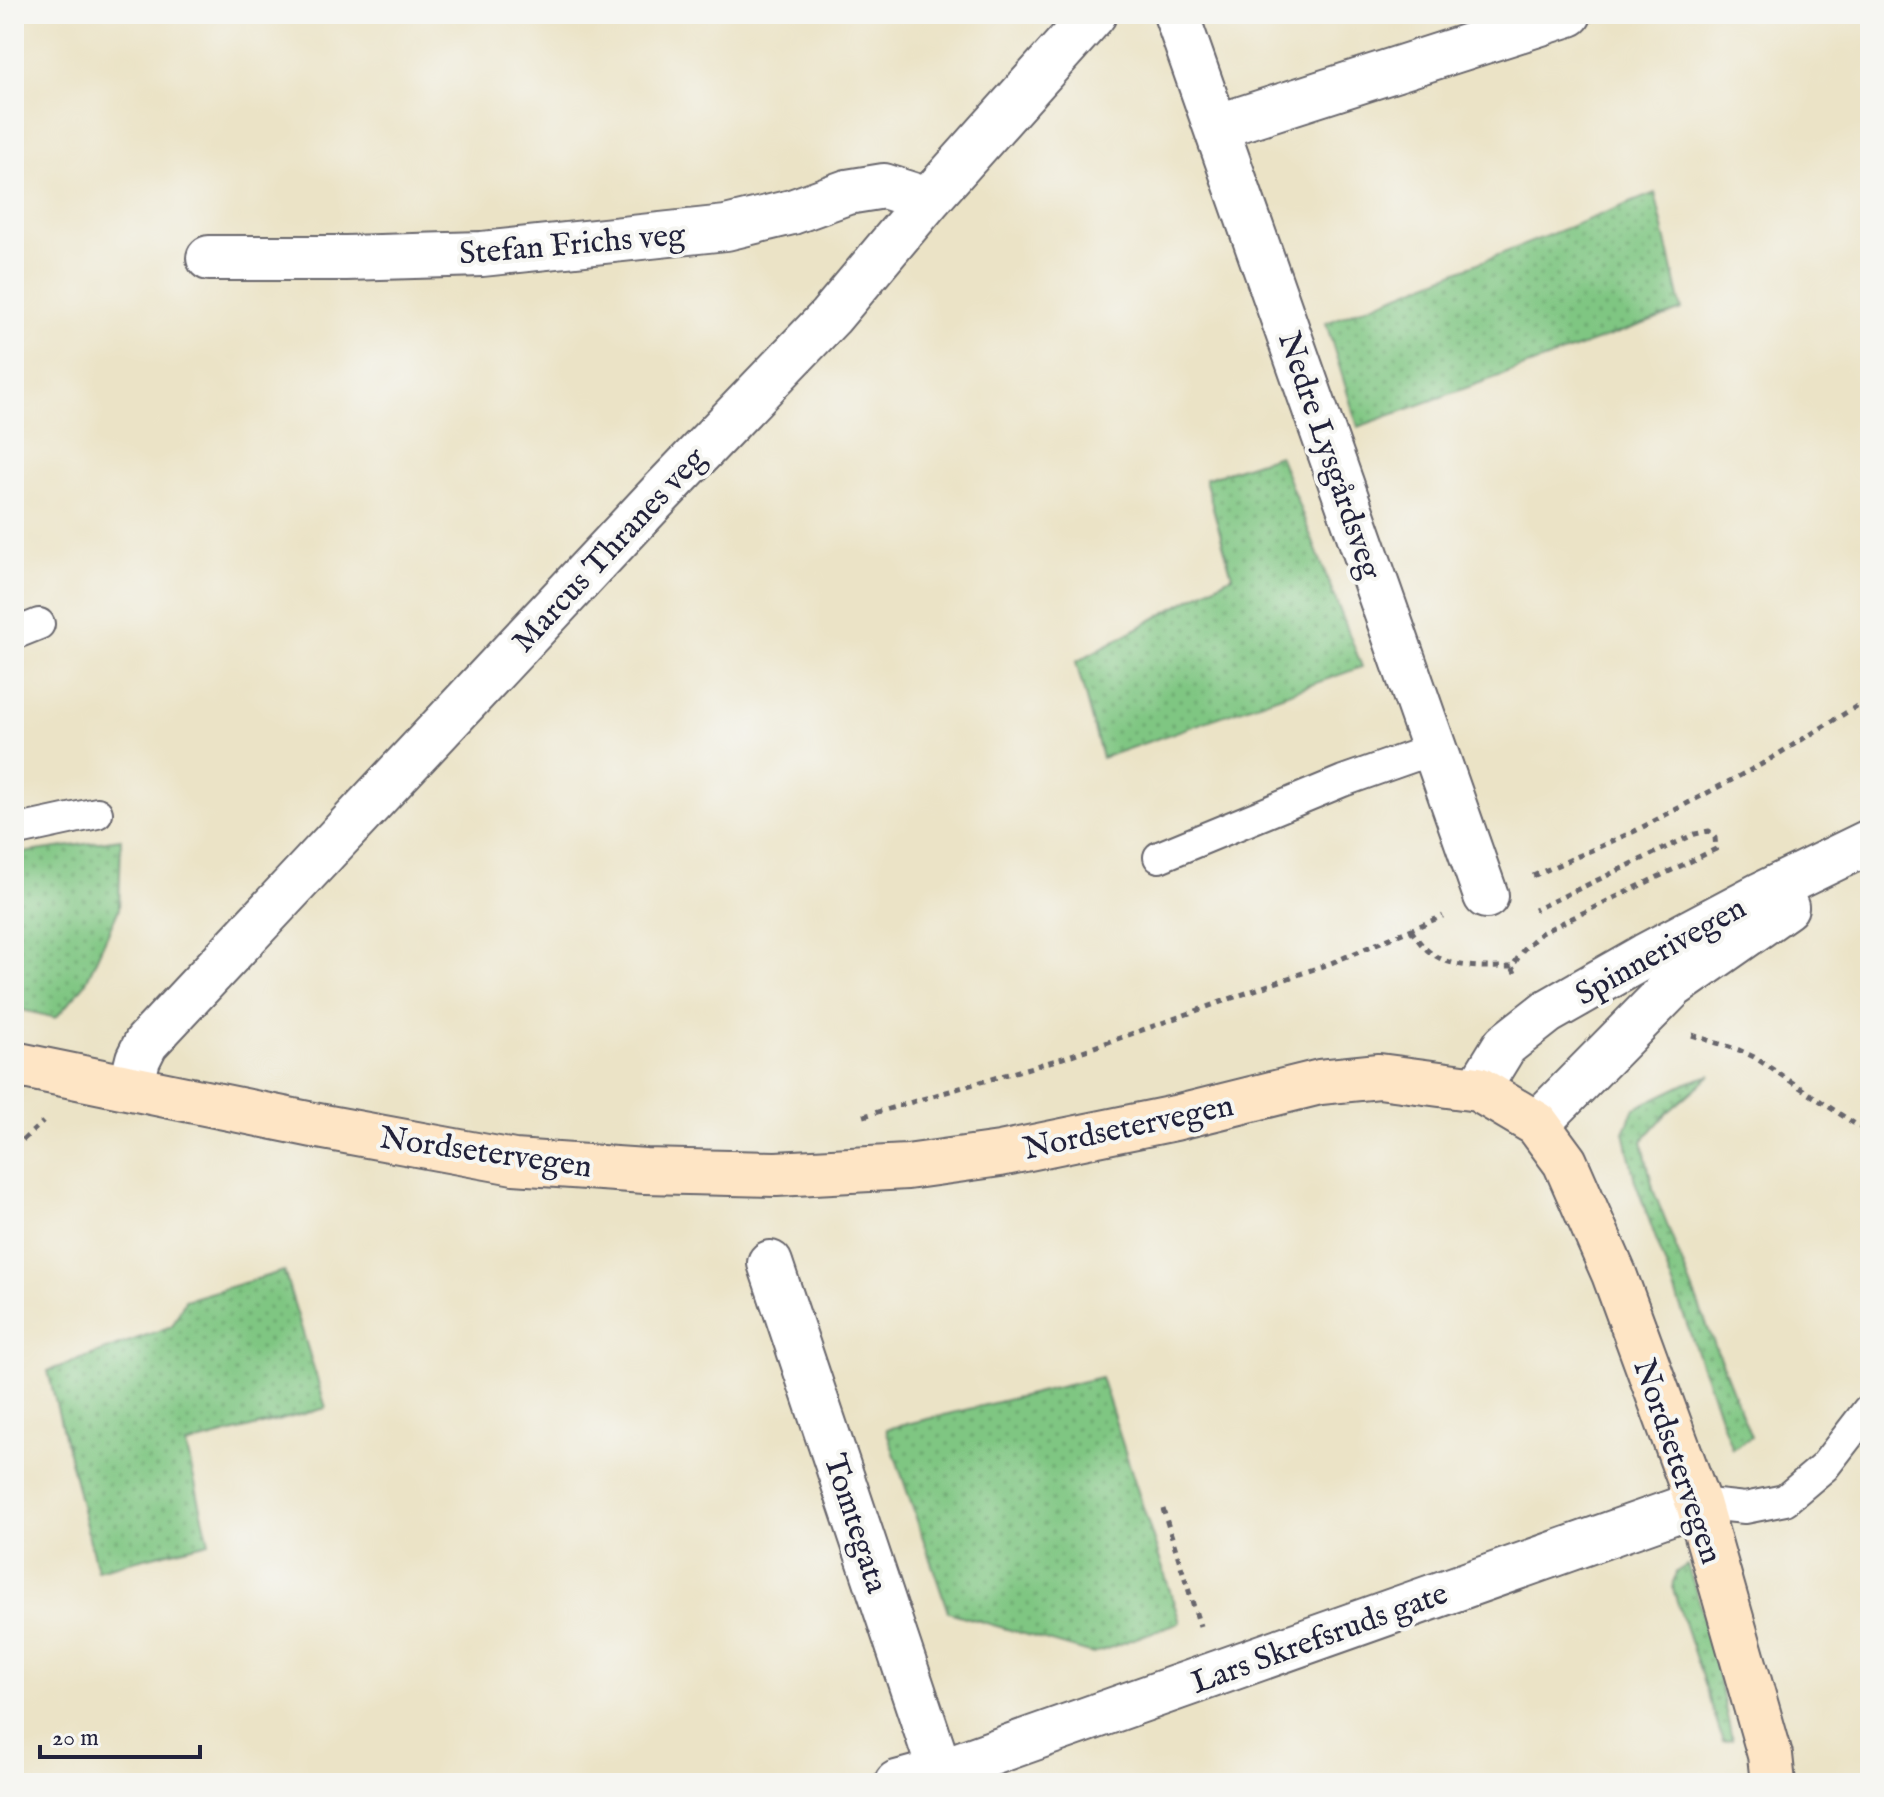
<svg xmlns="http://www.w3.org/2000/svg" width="1884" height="1797" font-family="'IM FELL English',serif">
<defs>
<pattern id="grass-dots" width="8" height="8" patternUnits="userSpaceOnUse" patternTransform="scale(2)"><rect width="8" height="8" fill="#7fc682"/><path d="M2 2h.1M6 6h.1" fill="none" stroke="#68a06c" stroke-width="1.8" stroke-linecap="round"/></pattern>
</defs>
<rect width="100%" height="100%" fill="#f6f6f2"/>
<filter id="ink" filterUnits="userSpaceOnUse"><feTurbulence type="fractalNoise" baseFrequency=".0125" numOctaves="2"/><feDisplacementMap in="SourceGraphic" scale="16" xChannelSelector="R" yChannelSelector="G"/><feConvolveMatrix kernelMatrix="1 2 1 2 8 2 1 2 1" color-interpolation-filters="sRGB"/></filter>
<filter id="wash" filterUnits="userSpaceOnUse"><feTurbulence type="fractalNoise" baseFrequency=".006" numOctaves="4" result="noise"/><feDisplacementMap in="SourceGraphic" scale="32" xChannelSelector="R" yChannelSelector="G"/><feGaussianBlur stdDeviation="1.8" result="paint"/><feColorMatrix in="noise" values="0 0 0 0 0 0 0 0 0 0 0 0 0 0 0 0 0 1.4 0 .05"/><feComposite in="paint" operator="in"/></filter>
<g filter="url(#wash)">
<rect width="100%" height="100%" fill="#ebe3c6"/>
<path fill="url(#grass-dots)" stroke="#50745e" stroke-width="2" d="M 1655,193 L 1682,310 L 1358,427 L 1326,323 Z
M 1279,455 L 1362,667 L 1102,758 L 1076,662 L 1232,576 L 1205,479 Z
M 121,839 L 119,909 L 85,984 L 56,1018 L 14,1008 L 14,854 Z
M 1711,1075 L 1667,1113 L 1642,1141 L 1654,1192 L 1751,1437 L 1732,1449 L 1635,1181 L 1624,1132 L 1635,1108 L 1689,1082 Z
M 284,1271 L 326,1408 L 186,1445 L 209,1542 L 97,1570 L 48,1371 L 172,1326 L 185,1300 Z
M 1101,1377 L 1180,1622 L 1093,1654 L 948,1612 L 886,1429 Z
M 1687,1565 C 1708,1621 1719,1681 1732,1739 L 1723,1741 L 1673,1589 L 1676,1572 Z"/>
</g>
<g filter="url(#ink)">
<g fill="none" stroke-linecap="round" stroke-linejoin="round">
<g stroke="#68666c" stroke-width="34">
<path id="lane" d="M 14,634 L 39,624
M 14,831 L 97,813
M 1159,857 L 1343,781 L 1434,749
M 1698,1503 L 1745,1508 L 1785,1500 L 1824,1467 L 1868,1410"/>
</g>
<g stroke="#68666c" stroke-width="48">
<path id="street" d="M 1176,14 L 1486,896
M 1216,127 L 1569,14
M 209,258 L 346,258 L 482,254 L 726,228 L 792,212 L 847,192 L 884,186 L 928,200
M 131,1087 L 138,1059 L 146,1043 L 660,494 L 830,317 L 928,200 L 1094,14
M 1478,1089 L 1505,1045 L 1547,1012 L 1645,956 L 1762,894 L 1869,842
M 1537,1124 L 1673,986 L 1786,907
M 770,1263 L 944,1783
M 897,1783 L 941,1771 L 1698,1503"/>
</g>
<g stroke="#68666c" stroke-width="48">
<path id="secondary" d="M 14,1064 L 313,1125 L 514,1162 L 645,1171 L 776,1174 L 907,1167 L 1000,1154 L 1175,1118 L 1320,1082 L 1379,1076 L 1478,1089 L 1537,1124 L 1565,1162 L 1614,1274 L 1698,1503 L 1770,1755 L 1773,1783"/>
</g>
<path stroke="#68666c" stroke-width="5" stroke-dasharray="6 6" stroke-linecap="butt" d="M 1533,876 L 1635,831 L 1762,764 L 1870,698
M 1411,930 C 1415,936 1419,942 1424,947 C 1447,970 1482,967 1512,967
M 1515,973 L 1512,967 L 1523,950 L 1541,933 L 1716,849 L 1715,838 L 1709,831 L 1695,834 L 1534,910
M 1692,1035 L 1739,1050 L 1754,1057 L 1870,1134
M 864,1116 L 1063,1058 L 1331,963 L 1443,916
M 14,1148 L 43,1122
M 1163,1509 L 1200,1626"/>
<use href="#lane" stroke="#fff" stroke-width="30"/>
<use href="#street" stroke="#fff" stroke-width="44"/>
<use href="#secondary" stroke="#fee5c5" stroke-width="44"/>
</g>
</g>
<g text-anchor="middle" stroke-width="8" stroke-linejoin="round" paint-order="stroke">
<g font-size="32" fill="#22223b" stroke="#f6f6f2">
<text transform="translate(572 243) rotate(-5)" y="11">Stefan Frichs veg</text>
<text transform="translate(1331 455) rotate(71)" y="11">Nedre Lysgårdsveg</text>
<text transform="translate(608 549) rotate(-47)" y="11">Marcus Thranes veg</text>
<text transform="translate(1660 950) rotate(-29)" y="11">Spinnerivegen</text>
<text transform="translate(1128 1126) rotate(-12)" y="11">Nordsetervegen</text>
<text transform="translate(486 1151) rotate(8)" y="11">Nordsetervegen</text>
<text transform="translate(1679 1461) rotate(71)" y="11">Nordsetervegen</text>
<text transform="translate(857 1523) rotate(72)" y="11">Tomtegata</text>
<text transform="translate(1319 1637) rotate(-20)" y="11">Lars Skrefsruds gate</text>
</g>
</g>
<rect width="1884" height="1797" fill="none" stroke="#f6f6f2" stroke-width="48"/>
<path d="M40 1745v12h160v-12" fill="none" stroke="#22223b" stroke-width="4"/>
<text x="52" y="1745" font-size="24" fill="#22223b" stroke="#f6f6f2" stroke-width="6" paint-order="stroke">20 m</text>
</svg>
